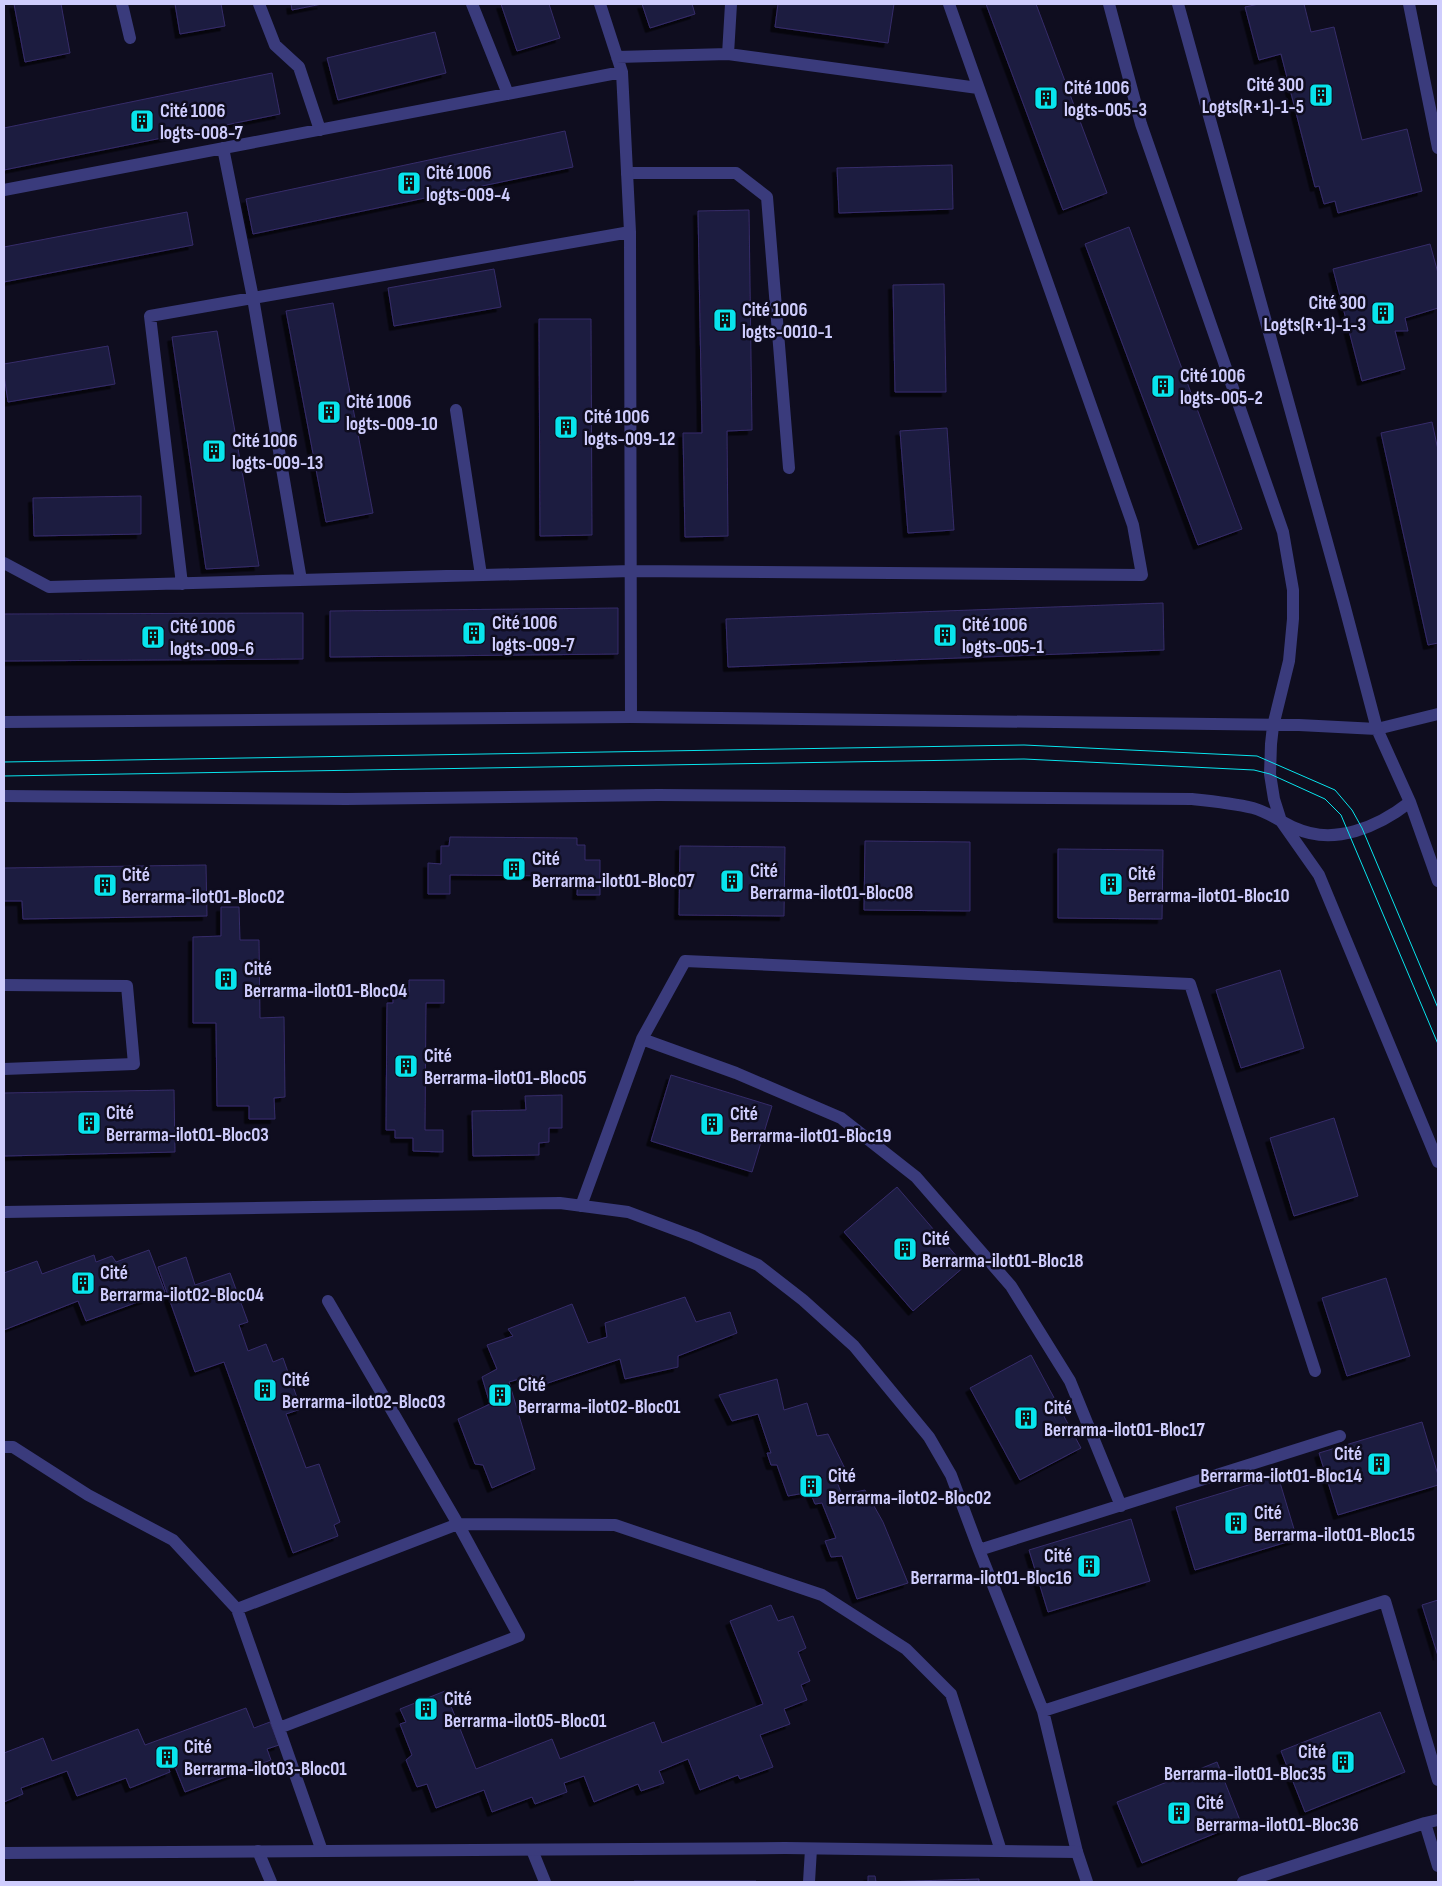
<svg xmlns="http://www.w3.org/2000/svg" width="1442" height="1886" font-family="'Sofia Sans Condensed',sans-serif">
<defs>
<filter id="shadow"><feDropShadow dx="-4.5" dy="4.5" stdDeviation="0" flood-color="#0009"/></filter>
</defs>
<rect width="100%" height="100%" fill="#0f0d1f"/>
<path fill="#1f1a3f" stroke="#352d6a" filter="url(#shadow)" d="M 14,4 L 61,4 L 70,53 L 25,62 Z
M 175,4 L 221,4 L 225,26 L 180,34 Z
M 291,4 L 322,4 L 292,10 Z
M 501,4 L 549,4 L 560,38 L 517,51 Z
M 642,4 L 692,4 L 695,14 L 650,28 Z
M 778,4 L 894,4 L 888,43 L 775,27 Z
M 986,4 L 1036,4 L 1107,193 L 1063,210 Z
M 1259,4 L 1304,4 L 1311,32 L 1334,27 L 1362,140 L 1407,129 L 1422,191 L 1338,213 L 1335,201 L 1324,204 L 1319,186 L 1315,187 L 1281,54 L 1259,60 L 1245,7 Z
M 435,32 L 446,73 L 338,100 L 327,58 Z
M 272,73 L 280,114 L 4,170 L 4,128 Z
M 565,131 L 573,167 L 253,234 L 246,199 Z
M 952,165 L 953,209 L 839,213 L 837,168 Z
M 749,210 L 752,430 L 727,431 L 728,536 L 685,537 L 683,433 L 702,433 L 698,211 Z
M 187,212 L 193,245 L 4,282 L 4,247 Z
M 1129,227 L 1242,529 L 1198,545 L 1085,244 Z
M 1430,244 L 1438,273 L 1438,308 L 1405,318 L 1408,331 L 1395,331 L 1405,369 L 1362,381 L 1333,269 Z
M 494,269 L 501,307 L 394,326 L 388,288 Z
M 944,284 L 946,392 L 895,392 L 893,285 Z
M 333,303 L 373,513 L 326,522 L 286,311 Z
M 539,319 L 591,319 L 592,535 L 540,536 Z
M 217,331 L 259,566 L 206,569 L 172,337 Z
M 108,346 L 115,384 L 8,402 L 4,375 L 4,364 Z
M 1432,422 L 1438,450 L 1438,643 L 1428,645 L 1381,433 Z
M 947,428 L 954,530 L 908,533 L 900,431 Z
M 141,496 L 141,534 L 34,536 L 33,498 Z
M 1163,603 L 1164,650 L 728,667 L 726,619 Z
M 618,608 L 618,654 L 330,657 L 330,611 Z
M 303,613 L 303,659 L 4,661 L 4,614 Z
M 450,837 L 577,838 L 577,845 L 585,845 L 585,860 L 600,860 L 600,895 L 577,895 L 578,876 L 450,875 L 450,894 L 428,894 L 428,863 L 441,864 L 441,846 L 449,846 Z
M 865,841 L 970,842 L 970,911 L 864,910 Z
M 680,846 L 785,847 L 784,916 L 679,915 Z
M 1058,849 L 1163,850 L 1162,919 L 1058,918 Z
M 206,865 L 207,916 L 23,919 L 22,901 L 4,901 L 4,868 Z
M 221,907 L 239,907 L 240,940 L 259,940 L 260,1018 L 284,1017 L 285,1097 L 274,1098 L 275,1119 L 249,1119 L 249,1106 L 217,1106 L 216,1023 L 193,1023 L 193,937 L 221,936 Z
M 1280,970 L 1304,1048 L 1241,1068 L 1216,990 Z
M 409,980 L 444,980 L 444,1003 L 426,1003 L 425,1130 L 443,1130 L 443,1152 L 413,1151 L 413,1138 L 395,1138 L 395,1130 L 386,1130 L 387,1003 L 393,1003 L 393,994 L 409,995 Z
M 671,1075 L 772,1106 L 752,1172 L 651,1141 Z
M 174,1090 L 175,1152 L 4,1156 L 4,1093 Z
M 562,1095 L 562,1128 L 549,1128 L 549,1142 L 539,1143 L 539,1155 L 473,1156 L 472,1111 L 526,1110 L 525,1096 Z
M 1334,1118 L 1358,1196 L 1294,1216 L 1270,1138 Z
M 897,1187 L 965,1266 L 913,1311 L 844,1232 Z
M 149,1250 L 165,1292 L 86,1321 L 78,1301 L 4,1330 L 4,1273 L 37,1261 L 42,1274 L 94,1255 L 96,1262 L 112,1256 L 116,1262 Z
M 186,1257 L 195,1285 L 230,1273 L 248,1322 L 239,1325 L 248,1351 L 266,1344 L 273,1362 L 283,1358 L 301,1409 L 286,1414 L 306,1468 L 319,1464 L 340,1522 L 334,1525 L 338,1536 L 293,1553 L 224,1362 L 195,1372 L 158,1267 Z
M 1386,1278 L 1410,1356 L 1347,1376 L 1322,1298 Z
M 685,1297 L 696,1322 L 730,1312 L 737,1333 L 678,1356 L 678,1367 L 625,1379 L 620,1359 L 539,1386 L 532,1375 L 509,1382 L 535,1469 L 492,1488 L 483,1465 L 475,1464 L 458,1419 L 490,1404 L 482,1377 L 497,1369 L 487,1345 L 513,1336 L 508,1329 L 572,1304 L 588,1343 L 607,1337 L 605,1323 Z
M 1031,1355 L 1081,1448 L 1020,1480 L 970,1388 Z
M 777,1379 L 784,1410 L 807,1403 L 817,1436 L 828,1434 L 849,1477 L 837,1482 L 842,1495 L 865,1490 L 883,1522 L 908,1583 L 857,1599 L 842,1556 L 831,1557 L 825,1541 L 836,1538 L 822,1503 L 815,1504 L 810,1492 L 788,1496 L 777,1465 L 771,1465 L 767,1453 L 771,1453 L 758,1414 L 732,1421 L 719,1395 Z
M 1422,1422 L 1438,1475 L 1438,1485 L 1338,1515 L 1319,1453 Z
M 1278,1476 L 1297,1539 L 1195,1570 L 1176,1507 Z
M 1131,1519 L 1150,1581 L 1048,1612 L 1029,1550 Z
M 1438,1600 L 1438,1656 L 1422,1605 Z
M 771,1605 L 778,1621 L 793,1616 L 806,1648 L 798,1652 L 810,1681 L 801,1685 L 807,1700 L 784,1709 L 790,1724 L 760,1735 L 773,1767 L 740,1779 L 738,1775 L 700,1790 L 688,1759 L 659,1771 L 664,1783 L 641,1791 L 638,1784 L 594,1802 L 584,1776 L 564,1783 L 567,1792 L 535,1804 L 532,1797 L 492,1812 L 484,1790 L 436,1808 L 427,1784 L 417,1787 L 406,1760 L 412,1755 L 400,1724 L 406,1722 L 400,1709 L 445,1691 L 476,1769 L 552,1739 L 560,1759 L 654,1722 L 662,1743 L 763,1704 L 730,1621 Z
M 246,1708 L 254,1728 L 270,1722 L 279,1745 L 267,1749 L 271,1760 L 185,1792 L 173,1762 L 167,1764 L 170,1772 L 130,1788 L 126,1778 L 77,1796 L 67,1771 L 21,1788 L 23,1794 L 4,1802 L 4,1753 L 43,1738 L 52,1761 L 138,1729 L 145,1745 Z
M 1380,1712 L 1405,1772 L 1305,1812 L 1281,1751 Z
M 1217,1762 L 1241,1823 L 1142,1863 L 1117,1802 Z
M 868,1876 L 875,1876 L 876,1882 L 868,1882 Z
M 979,1879 L 979,1882 L 882,1882 Z
M 634,1881 L 756,1881 L 756,1882 L 634,1882 Z"/>
<g fill="none" stroke-linecap="round" stroke-linejoin="round">
<path stroke="#3a3b7c" stroke-width="12" d="M 627,173 L 736,173 L 767,197 L 789,468"/>
<path stroke="#3a3b7c" stroke-width="12" d="M 122,4 L 130,38
M 259,4 L 275,45 L 299,67 L 320,130
M 472,4 L 508,94
M 600,4 L 622,72 L 630,232 L 631,717
M 1409,4 L 1438,148
M 728,54 L 731,4
M 617,57 L 728,54 L 978,88
M 223,148 L 253,298 L 301,580
M 4,190 L 622,72
M 456,410 L 481,575
M 4,563 L 49,587 L 631,571 L 1142,575 L 1133,525 L 949,4
M 182,584 L 150,316 L 630,232
M 1377,729 L 1438,714
M 4,985 L 127,986 L 134,1064 L 4,1069
M 642,1039 L 736,1073 L 841,1118 L 916,1177 L 1011,1286 L 1070,1381 L 1121,1506
M 581,1206 L 642,1039 L 685,961 L 1190,984 L 1315,1371
M 4,1212 L 560,1203 L 628,1212 L 695,1237 L 758,1265 L 803,1300 L 854,1346 L 929,1437 L 951,1475 L 979,1550 L 1043,1711 L 1077,1852 L 1087,1882
M 4,1447 L 13,1447 L 88,1495 L 173,1540 L 237,1609 L 322,1851
M 979,1550 L 1340,1436
M 237,1609 L 458,1524 L 615,1525 L 822,1595 L 906,1649 L 951,1694 L 1001,1851
M 1043,1711 L 1385,1601 L 1438,1780
M 279,1728 L 519,1636 L 458,1524 L 328,1301
M 1438,1820 L 1425,1823 L 1438,1866
M 532,1850 L 545,1882
M 258,1851 L 271,1882
M 809,1882 L 811,1849
M 1243,1882 L 1425,1823"/>
<path stroke="#3a3b7c" stroke-width="12" d="M 1109,4 L 1141,124 L 1283,532 L 1293,590 L 1293,619 L 1289,661 L 1273,726 L 1271,744 L 1270,774 L 1274,799 L 1281,821 L 1319,875 L 1438,1162
M 1178,4 L 1343,600 L 1377,729 L 1410,802 L 1438,881
M 4,722 L 631,717 L 1299,725 L 1377,729
M 4,796 L 346,799 L 658,795 L 1192,799 C 1212,801 1233,803 1253,808 C 1268,812 1281,822 1295,828 C 1334,846 1378,827 1410,802
M 4,1853 L 785,1848 L 1077,1852"/>
<path stroke="#08e4ed" stroke-width="1" d="M 4,762 L 1024,745 L 1257,756 L 1335,790 L 1352,810 L 1362,828 L 1438,1008
M 4,776 L 1024,759 L 1254,770 L 1270,774 L 1325,799 L 1341,815 L 1438,1044"/>
</g>
<defs>
<g id="building-square" transform="scale(1.25)"><rect x="-9" y="-9" width="18" height="18" rx="4" fill="#08e4ed" stroke="#0f0d1f"/><path d="M-4-6H4V6H1V3H-1V6H-4ZM-2.5-4.3h1.7v1.8h-1.7ZM.8-4.3h1.7v1.8H.8ZM-2.5-1h1.7V.8h-1.7ZM.8-1h1.7V.8H.8Z" fill="#111"/></g>
</defs>
<g fill-rule="evenodd">
<use href="#building-square" x="1321" y="95"/>
<use href="#building-square" x="1046" y="98"/>
<use href="#building-square" x="142" y="121"/>
<use href="#building-square" x="409" y="183"/>
<use href="#building-square" x="1383" y="313"/>
<use href="#building-square" x="725" y="320"/>
<use href="#building-square" x="1163" y="386"/>
<use href="#building-square" x="329" y="412"/>
<use href="#building-square" x="566" y="427"/>
<use href="#building-square" x="214" y="451"/>
<use href="#building-square" x="474" y="633"/>
<use href="#building-square" x="945" y="635"/>
<use href="#building-square" x="153" y="637"/>
<use href="#building-square" x="514" y="869"/>
<use href="#building-square" x="732" y="881"/>
<use href="#building-square" x="1111" y="884"/>
<use href="#building-square" x="105" y="885"/>
<use href="#building-square" x="226" y="979"/>
<use href="#building-square" x="406" y="1066"/>
<use href="#building-square" x="89" y="1123"/>
<use href="#building-square" x="712" y="1124"/>
<use href="#building-square" x="905" y="1249"/>
<use href="#building-square" x="83" y="1283"/>
<use href="#building-square" x="265" y="1390"/>
<use href="#building-square" x="500" y="1395"/>
<use href="#building-square" x="1026" y="1418"/>
<use href="#building-square" x="1379" y="1464"/>
<use href="#building-square" x="811" y="1486"/>
<use href="#building-square" x="1236" y="1523"/>
<use href="#building-square" x="1089" y="1566"/>
<use href="#building-square" x="426" y="1709"/>
<use href="#building-square" x="167" y="1757"/>
<use href="#building-square" x="1343" y="1762"/>
<use href="#building-square" x="1179" y="1813"/>
</g>
<g text-anchor="middle" stroke-width="5" stroke-linejoin="round" paint-order="stroke">
<g font-size="19" font-weight="bold" fill="#cfcdfd" stroke="#0f0d1f" text-anchor="start">
<text x="1304" y="91" text-anchor="end">Cité 300<tspan x="1304" dy="22">Logts(R+1)-1-5</tspan></text>
<text x="1064" y="94">Cité 1006<tspan x="1064" dy="22">logts-005-3</tspan></text>
<text x="160" y="117">Cité 1006<tspan x="160" dy="22">logts-008-7</tspan></text>
<text x="426" y="179">Cité 1006<tspan x="426" dy="22">logts-009-4</tspan></text>
<text x="1366" y="309" text-anchor="end">Cité 300<tspan x="1366" dy="22">Logts(R+1)-1-3</tspan></text>
<text x="742" y="316">Cité 1006<tspan x="742" dy="22">logts-0010-1</tspan></text>
<text x="1180" y="382">Cité 1006<tspan x="1180" dy="22">logts-005-2</tspan></text>
<text x="346" y="408">Cité 1006<tspan x="346" dy="22">logts-009-10</tspan></text>
<text x="584" y="423">Cité 1006<tspan x="584" dy="22">logts-009-12</tspan></text>
<text x="232" y="447">Cité 1006<tspan x="232" dy="22">logts-009-13</tspan></text>
<text x="492" y="629">Cité 1006<tspan x="492" dy="22">logts-009-7</tspan></text>
<text x="962" y="631">Cité 1006<tspan x="962" dy="22">logts-005-1</tspan></text>
<text x="170" y="633">Cité 1006<tspan x="170" dy="22">logts-009-6</tspan></text>
<text x="532" y="865">Cité<tspan x="532" dy="22">Berrarma-ilot01-Bloc07</tspan></text>
<text x="750" y="877">Cité<tspan x="750" dy="22">Berrarma-ilot01-Bloc08</tspan></text>
<text x="1128" y="880">Cité<tspan x="1128" dy="22">Berrarma-ilot01-Bloc10</tspan></text>
<text x="122" y="881">Cité<tspan x="122" dy="22">Berrarma-ilot01-Bloc02</tspan></text>
<text x="244" y="975">Cité<tspan x="244" dy="22">Berrarma-ilot01-Bloc04</tspan></text>
<text x="424" y="1062">Cité<tspan x="424" dy="22">Berrarma-ilot01-Bloc05</tspan></text>
<text x="106" y="1119">Cité<tspan x="106" dy="22">Berrarma-ilot01-Bloc03</tspan></text>
<text x="730" y="1120">Cité<tspan x="730" dy="22">Berrarma-ilot01-Bloc19</tspan></text>
<text x="922" y="1245">Cité<tspan x="922" dy="22">Berrarma-ilot01-Bloc18</tspan></text>
<text x="100" y="1279">Cité<tspan x="100" dy="22">Berrarma-ilot02-Bloc04</tspan></text>
<text x="282" y="1386">Cité<tspan x="282" dy="22">Berrarma-ilot02-Bloc03</tspan></text>
<text x="518" y="1391">Cité<tspan x="518" dy="22">Berrarma-ilot02-Bloc01</tspan></text>
<text x="1044" y="1414">Cité<tspan x="1044" dy="22">Berrarma-ilot01-Bloc17</tspan></text>
<text x="1362" y="1460" text-anchor="end">Cité<tspan x="1362" dy="22">Berrarma-ilot01-Bloc14</tspan></text>
<text x="828" y="1482">Cité<tspan x="828" dy="22">Berrarma-ilot02-Bloc02</tspan></text>
<text x="1254" y="1519">Cité<tspan x="1254" dy="22">Berrarma-ilot01-Bloc15</tspan></text>
<text x="1072" y="1562" text-anchor="end">Cité<tspan x="1072" dy="22">Berrarma-ilot01-Bloc16</tspan></text>
<text x="444" y="1705">Cité<tspan x="444" dy="22">Berrarma-ilot05-Bloc01</tspan></text>
<text x="184" y="1753">Cité<tspan x="184" dy="22">Berrarma-ilot03-Bloc01</tspan></text>
<text x="1326" y="1758" text-anchor="end">Cité<tspan x="1326" dy="22">Berrarma-ilot01-Bloc35</tspan></text>
<text x="1196" y="1809">Cité<tspan x="1196" dy="22">Berrarma-ilot01-Bloc36</tspan></text>
</g>
</g>
<rect width="1442" height="1886" fill="none" stroke="#cfcdfd" stroke-width="10"/>
</svg>
